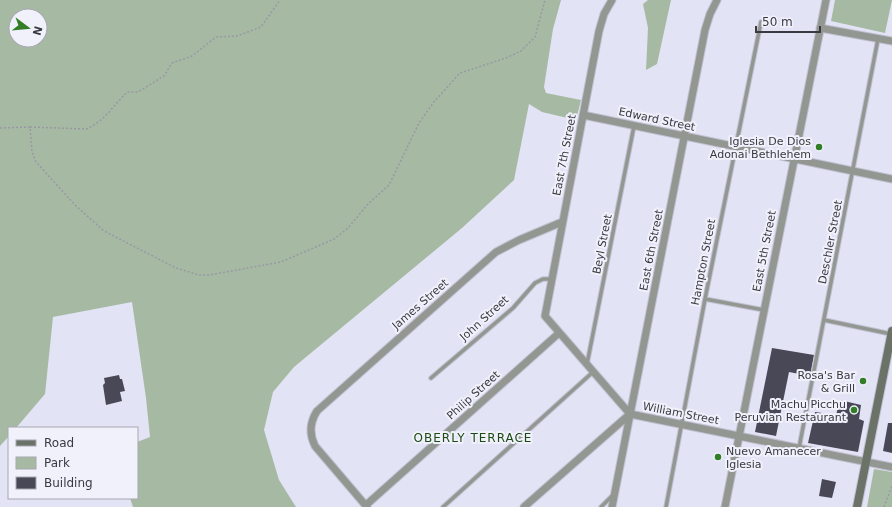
<svg xmlns="http://www.w3.org/2000/svg" width="892" height="507" font-family="'DejaVu Sans',sans-serif">
<rect width="100%" height="100%" fill="#e3e3f6"/>
<path fill="#a6baa3" fill-rule="evenodd" d="M 0,0 L 561,0 L 553,29 L 544,87 L 546,93 L 581,100 L 576,120 L 542,112 L 529,104 L 514,180 L 462,228 L 294,367 L 273,392 L 264,430 L 279,480 L 296,507 L 133,507 L 130,498 L 137,498 L 137,442 L 150,437 L 146,398 L 132,302 L 53,317 L 45,394 L 16,428 L 9,428 L 9,436 L 0,446 ZM 16,16 L 40,16 L 40,40 L 16,40 Z
M 648,0 L 671,0 L 657,64 L 646,70 L 648,28 L 643,4 Z
M 835,0 L 892,0 L 885,33 L 831,21 Z
M 874,469 L 892,472 L 892,507 L 867,507 Z"/>
<path fill="#484857" d="M 772,348 L 814,355 L 810,376 L 789,372 L 776,436 L 755,432 Z
M 119,375 L 120,379 L 122,379 L 125,391 L 120,392 L 122,401 L 106,405 L 103,385 L 105,383 L 104,378 Z
M 840,400 L 861,405 L 859,419 L 864,421 L 858,452 L 808,443 L 815,412 L 836,415 Z
M 888,423 L 892,423 L 892,453 L 883,451 Z
M 822,479 L 836,482 L 832,498 L 819,496 Z"/>
<g fill="none" stroke-linecap="round" stroke-linejoin="round">
<g stroke="#c1c1d2" stroke-width="5.5">
<path id="lane" d="M 705,299 L 764,310
M 824,320 L 891,334
M 587,364 L 634,126
M 431,378 L 513,308 L 535,283 L 543,279 L 552,279
M 799,448 L 878,39
M 443,507 L 593,372
M 601,507 L 612,496
M 666,507 L 705,299 L 761,22"/>
</g>
<g stroke="#c1c1d2" stroke-width="9">
<path id="street" d="M 612,0 L 604,14 L 599,31 L 545,316 L 630,414
M 820,28 L 892,41
M 583,115 L 892,179
M 630,414 L 892,467
M 366,505 L 559,333
M 367,507 L 315,446 C 309,434 310,422 317,411 L 496,252 L 519,240 L 562,222
M 524,507 L 630,414
M 612,507 L 705,30 L 710,14 L 717,0
M 725,507 L 826,0"/>
</g>
<g stroke="#c1c1d2" stroke-width="10">
<path id="secondary" d="M 857,507 L 892,331"/>
</g>
<path stroke="#9898a5" stroke-width="1.5" stroke-dasharray="2 2" stroke-linecap="butt" d="M 30,127 L 86,129 C 102,123 113,107 124,95 L 128,92 L 138,92 L 164,76 L 172,63 L 192,56 L 216,37 L 237,36 L 261,27 L 280,0
M 0,128 L 30,127 L 32,152 L 36,162 L 75,205 L 104,231 L 176,268 L 199,275 L 209,275 L 281,262 L 334,239 L 348,228 L 368,204 L 389,185 L 419,123 L 433,103 L 460,73 L 506,58 L 521,51 L 535,37 L 545,0
M 884,507 L 892,486"/>
<use href="#lane" stroke="#929891" stroke-width="3.5"/>
<use href="#street" stroke="#929891" stroke-width="7"/>
<use href="#secondary" stroke="#6b7369" stroke-width="8"/>
</g>
<g fill="#327e27" stroke="#f1f1fc" stroke-width="1.5">
<circle cx="819" cy="147" r="4"/>
<circle cx="863" cy="381" r="4"/>
<circle cx="854" cy="410" r="4"/>
<circle cx="718" cy="457" r="4"/>
</g>
<g text-anchor="middle" stroke-width="4" stroke-linejoin="round" paint-order="stroke">
<g font-size="11" fill="#393940" stroke="#f1f1fc">
<text transform="translate(657 119) rotate(12)" y="4">Edward Street</text>
<text transform="translate(564 155) rotate(-79)" y="4">East 7th Street</text>
<text transform="translate(830 242) rotate(-79)" y="4">Deschler Street</text>
<text transform="translate(602 244) rotate(-79)" y="4">Beyl Street</text>
<text transform="translate(651 250) rotate(-79)" y="4">East 6th Street</text>
<text transform="translate(764 251) rotate(-79)" y="4">East 5th Street</text>
<text transform="translate(703 262) rotate(-79)" y="4">Hampton Street</text>
<text transform="translate(420 304) rotate(-41)" y="4">James Street</text>
<text transform="translate(484 318) rotate(-42)" y="4">John Street</text>
<text transform="translate(473 395) rotate(-42)" y="4">Philip Street</text>
<text transform="translate(681 413) rotate(11)" y="4">William Street</text>
</g>
<g font-size="11" fill="#393940" stroke="#f1f1fc" text-anchor="end">
<text x="811" y="145">Iglesia De Dios<tspan x="811" dy="13">Adonai Bethlehem</tspan></text>
<text x="855" y="379">Rosa's Bar<tspan x="855" dy="13">&amp; Grill</tspan></text>
<text x="846" y="408">Machu Picchu<tspan x="846" dy="13">Peruvian Restaurant</tspan></text>
<text x="726" y="455" text-anchor="start">Nuevo Amanecer<tspan x="726" dy="13">Iglesia</tspan></text>
</g>
<g font-size="12" letter-spacing="1" fill="#1b4b14" stroke="#f1f1fc">
<text x="473" y="442">OBERLY TERRACE</text>
</g>
</g>
<rect x="8" y="427" width="130" height="72" fill="#f1f1fc" stroke="#a7a7b1"/>
<rect x="16" y="440" width="20" height="6" fill="#6b7369" stroke="#a7a7b1"/>
<text x="44" y="447" font-size="12" fill="#393940">Road</text>
<rect x="16" y="457" width="20" height="12" fill="#a6baa3" stroke="#a7a7b1"/>
<text x="44" y="467" font-size="12" fill="#393940">Park</text>
<rect x="16" y="477" width="20" height="12" fill="#484857" stroke="#a7a7b1"/>
<text x="44" y="487" font-size="12" fill="#393940">Building</text>
<g transform="translate(28 28) rotate(106)"><circle r="19" fill="#f1f1fc" stroke="#a7a7b1"/>
<path d="M0-3L7 15L0 10L-7 15Z" fill="#327e27"/>
<text y="-6" font-size="11" font-weight="bold" text-anchor="middle" fill="#393940">N</text>
</g>
<path d="M756 26v6h64v-6" fill="none" stroke="#393940" stroke-width="2"/>
<text x="762" y="26" font-size="12" fill="#393940" stroke="#f1f1fc" stroke-width="3" paint-order="stroke">50 m</text>
</svg>
